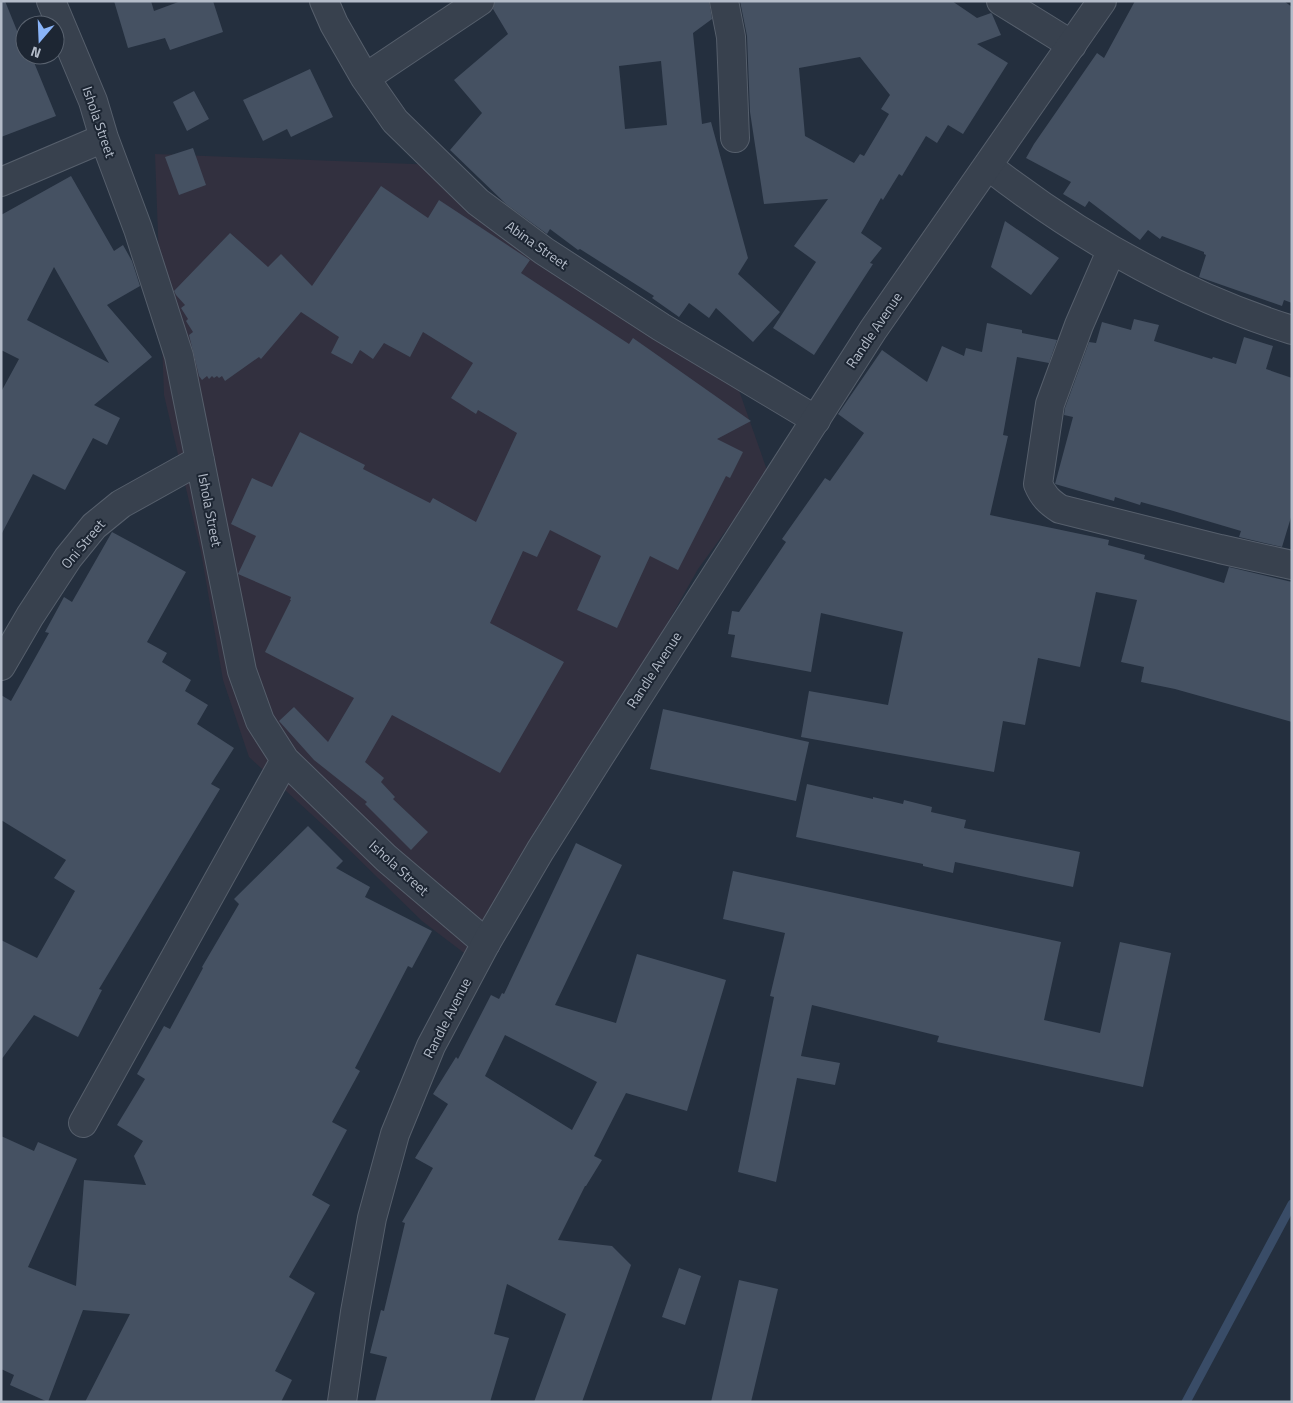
<svg xmlns="http://www.w3.org/2000/svg" width="1293" height="1403" font-family="'Titillium Web',sans-serif">
<rect width="100%" height="100%" fill="#242f3e"/>
<path fill="#32303f" d="M 155,154 L 438,165 L 729,362 L 768,473 L 698,569 L 476,962 L 422,921 L 334,835 L 249,757 L 223,680 L 201,552 L 164,395 Z"/>
<g fill="none" stroke-linecap="round" stroke-linejoin="round">
<path stroke="#394c67" stroke-width="9" d="M 1186,1402 L 1292,1204"/>
</g>
<path fill="#455162" fill-rule="evenodd" d="M 1,1 L 5,1 L 24,48 L 25,48 L 25,55 L 31,55 L 56,116 L 1,137 Z
M 114,1 L 151,1 L 154,11 L 181,1 L 213,1 L 223,32 L 170,50 L 165,38 L 128,48 Z
M 495,1 L 709,1 L 712,19 L 693,33 L 702,124 L 711,122 L 748,258 L 738,274 L 780,312 L 753,342 L 716,308 L 709,318 L 689,303 L 679,317 L 652,298 L 654,296 L 580,249 L 578,250 L 550,229 L 547,234 L 506,204 L 450,150 L 482,113 L 454,80 L 508,34 L 493,9 ZM 661,61 L 667,125 L 625,129 L 619,66 Z
M 740,1 L 952,1 L 977,18 L 991,13 L 992,14 L 1001,35 L 977,44 L 1008,63 L 963,134 L 948,125 L 937,143 L 926,136 L 902,176 L 899,174 L 883,200 L 881,198 L 861,233 L 882,248 L 870,263 L 873,264 L 814,355 L 773,328 L 816,262 L 794,246 L 828,199 L 764,204 L 750,112 L 747,36 ZM 860,57 L 890,95 L 881,109 L 889,114 L 864,156 L 860,154 L 854,163 L 805,136 L 799,68 Z
M 1135,1 L 1284,1 L 1292,7 L 1292,303 L 1284,300 L 1282,306 L 1199,277 L 1206,255 L 1204,254 L 1204,252 L 1162,236 L 1160,239 L 1148,230 L 1140,240 L 1089,201 L 1085,207 L 1063,194 L 1071,182 L 1026,158 L 1034,144 L 1097,53 L 1104,58 Z
M 310,69 L 333,117 L 291,137 L 287,129 L 263,141 L 243,100 Z
M 194,91 L 209,119 L 187,131 L 173,102 Z
M 193,148 L 206,185 L 179,195 L 165,157 Z
M 71,176 L 114,251 L 123,245 L 132,261 L 140,286 L 107,305 L 152,357 L 94,405 L 120,418 L 107,445 L 93,438 L 65,490 L 33,474 L 1,535 L 1,392 L 19,359 L 1,350 L 1,215 ZM 54,267 L 109,363 L 27,320 Z
M 381,186 L 428,218 L 439,200 L 530,260 L 521,273 L 629,344 L 633,338 L 751,421 L 717,439 L 743,452 L 730,478 L 726,476 L 678,570 L 650,556 L 617,628 L 577,610 L 601,556 L 550,530 L 537,557 L 523,551 L 490,623 L 564,662 L 500,773 L 392,715 L 365,762 L 384,778 L 381,782 L 395,797 L 393,799 L 428,832 L 411,850 L 365,804 L 367,802 L 314,760 L 279,721 L 294,707 L 328,742 L 354,698 L 265,652 L 291,600 L 290,600 L 291,597 L 238,574 L 256,536 L 231,524 L 252,478 L 272,487 L 300,432 L 365,465 L 363,469 L 430,503 L 433,498 L 476,522 L 517,433 L 478,410 L 476,414 L 451,398 L 473,363 L 423,332 L 410,357 L 384,343 L 373,359 L 360,350 L 352,364 L 331,353 L 339,337 L 301,312 L 261,359 L 259,357 L 225,381 L 222,376 L 219,378 L 217,376 L 214,378 L 212,376 L 209,379 L 207,376 L 202,380 L 199,376 L 189,335 L 193,332 L 186,321 L 188,319 L 181,308 L 185,305 L 176,295 L 174,291 L 230,233 L 268,267 L 281,254 L 312,286 Z
M 1005,221 L 1059,258 L 1031,295 L 991,267 Z
M 1134,319 L 1159,325 L 1154,341 L 1212,359 L 1213,357 L 1236,364 L 1244,337 L 1273,346 L 1266,369 L 1292,378 L 1292,514 L 1282,547 L 1239,537 L 1241,531 L 1170,510 L 1141,502 L 1140,505 L 1115,497 L 1114,501 L 1055,484 L 1073,417 L 1064,415 L 1065,408 L 1089,342 L 1096,343 L 1102,322 L 1131,330 Z
M 987,323 L 1022,330 L 1022,333 L 1057,340 L 1049,363 L 1017,357 L 1003,435 L 1008,436 L 990,515 L 1109,540 L 1108,545 L 1145,555 L 1144,559 L 1224,583 L 1229,567 L 1292,582 L 1292,722 L 1175,689 L 1141,682 L 1144,667 L 1121,662 L 1137,600 L 1096,592 L 1080,667 L 1038,658 L 1025,725 L 1003,721 L 994,772 L 801,737 L 809,691 L 888,705 L 903,632 L 821,613 L 811,672 L 731,657 L 735,635 L 728,634 L 732,611 L 739,612 L 786,542 L 782,539 L 825,478 L 830,481 L 864,433 L 838,414 L 882,350 L 927,382 L 942,346 L 964,356 L 966,348 L 982,352 Z
M 112,532 L 186,572 L 147,642 L 167,653 L 162,662 L 191,680 L 185,691 L 208,705 L 197,724 L 234,748 L 211,784 L 220,789 L 99,989 L 102,990 L 78,1037 L 34,1015 L 1,1060 L 1,940 L 37,958 L 75,891 L 54,878 L 66,860 L 1,820 L 1,695 L 11,701 L 49,633 L 45,632 L 64,597 L 72,602 Z
M 663,709 L 809,742 L 796,801 L 650,769 Z
M 807,784 L 873,799 L 873,797 L 903,804 L 904,800 L 932,807 L 931,812 L 966,820 L 964,828 L 1080,852 L 1073,887 L 955,862 L 953,873 L 923,866 L 923,864 L 796,837 Z
M 308,826 L 343,861 L 336,868 L 370,887 L 365,897 L 432,931 L 412,968 L 408,966 L 355,1068 L 360,1071 L 332,1122 L 347,1130 L 312,1195 L 330,1205 L 289,1277 L 315,1293 L 275,1371 L 292,1380 L 281,1402 L 85,1402 L 130,1314 L 83,1310 L 48,1402 L 10,1385 L 14,1375 L 1,1369 L 1,1136 L 34,1151 L 38,1142 L 77,1159 L 28,1267 L 76,1286 L 84,1180 L 146,1185 L 134,1156 L 143,1141 L 117,1125 L 145,1079 L 137,1074 L 164,1026 L 170,1029 L 203,968 L 202,967 L 239,904 L 234,899 Z
M 576,843 L 622,865 L 555,1005 L 616,1023 L 637,954 L 726,980 L 687,1111 L 626,1093 L 594,1156 L 602,1160 L 586,1186 L 585,1186 L 558,1240 L 612,1246 L 631,1265 L 582,1402 L 534,1402 L 566,1314 L 507,1284 L 494,1334 L 509,1338 L 490,1402 L 375,1402 L 387,1357 L 370,1353 L 381,1310 L 384,1311 L 405,1223 L 402,1222 L 433,1168 L 415,1158 L 448,1104 L 433,1094 L 456,1057 L 458,1059 L 491,995 L 499,999 L 502,993 L 504,994 ZM 505,1035 L 597,1082 L 572,1130 L 485,1076 Z
M 733,871 L 1061,942 L 1044,1020 L 1100,1033 L 1120,942 L 1171,953 L 1143,1087 L 937,1042 L 939,1036 L 812,1005 L 801,1056 L 840,1063 L 835,1085 L 797,1078 L 776,1182 L 738,1172 L 774,997 L 770,996 L 785,933 L 723,919 Z
M 679,1268 L 701,1276 L 685,1325 L 662,1317 Z
M 739,1280 L 778,1289 L 751,1402 L 711,1402 Z"/>
<g fill="none" stroke-linecap="round" stroke-linejoin="round">
<g stroke="#565f6c" stroke-width="30">
<path id="minor" d="M 51,1 L 93,101 L 104,138 L 138,229 L 179,356 L 242,671 L 260,721 L 285,760 L 386,858 L 486,943
M 324,1 L 334,24 L 365,78 L 395,121 L 478,202 L 544,251 L 661,327 L 816,420
M 724,1 L 731,37 L 735,138
M 1001,1 L 1072,45
M 365,78 L 480,1
M 988,166 C 1081,238 1180,295 1292,330
M 1,182 L 104,138
M 1111,251 L 1079,325 L 1050,404 L 1038,484 C 1043,496 1049,502 1060,509 L 1220,549 L 1292,565
M 1,666 L 30,616 L 68,558 L 94,526 L 121,504 L 200,460
M 83,1123 L 285,760"/>
</g>
<g stroke="#565f6c" stroke-width="30">
<path id="tertiary" d="M 342,1402 L 355,1312 L 372,1218 L 395,1134 L 431,1046 L 486,943 L 540,851 L 598,759 L 873,330 L 1102,1"/>
</g>
<use href="#minor" stroke="#38414e" stroke-width="28"/>
<use href="#tertiary" stroke="#38414e" stroke-width="28"/>
</g>
<g text-anchor="middle" stroke-width="4" stroke-linejoin="round" paint-order="stroke">
<g font-size="14" fill="#b4bcc9" stroke="#1d2633">
<text transform="translate(99 122) rotate(71)" y="5">Ishola Street</text>
<text transform="translate(537 245) rotate(35)" y="5">Abina Street</text>
<text transform="translate(874 330) rotate(-56)" y="5">Randle Avenue</text>
<text transform="translate(210 510) rotate(79)" y="5">Ishola Street</text>
<text transform="translate(83 544) rotate(-50)" y="5">Oni Street</text>
<text transform="translate(654 670) rotate(-57)" y="5">Randle Avenue</text>
<text transform="translate(399 868) rotate(42)" y="5">Ishola Street</text>
<text transform="translate(447 1018) rotate(-63)" y="5">Randle Avenue</text>
</g>
</g>
<rect width="1293" height="1403" fill="none" stroke="#b4bcc9" stroke-width="5"/>
<g transform="translate(40 40) rotate(199)"><circle r="24" fill="#1d2633" stroke="#59626f"/>
<path d="M0-4L9 19L0 12L-9 19Z" fill="#8ab4f8"/>
<text y="-8" font-size="14" font-weight="bold" text-anchor="middle" fill="#b4bcc9">N</text>
</g>
</svg>
